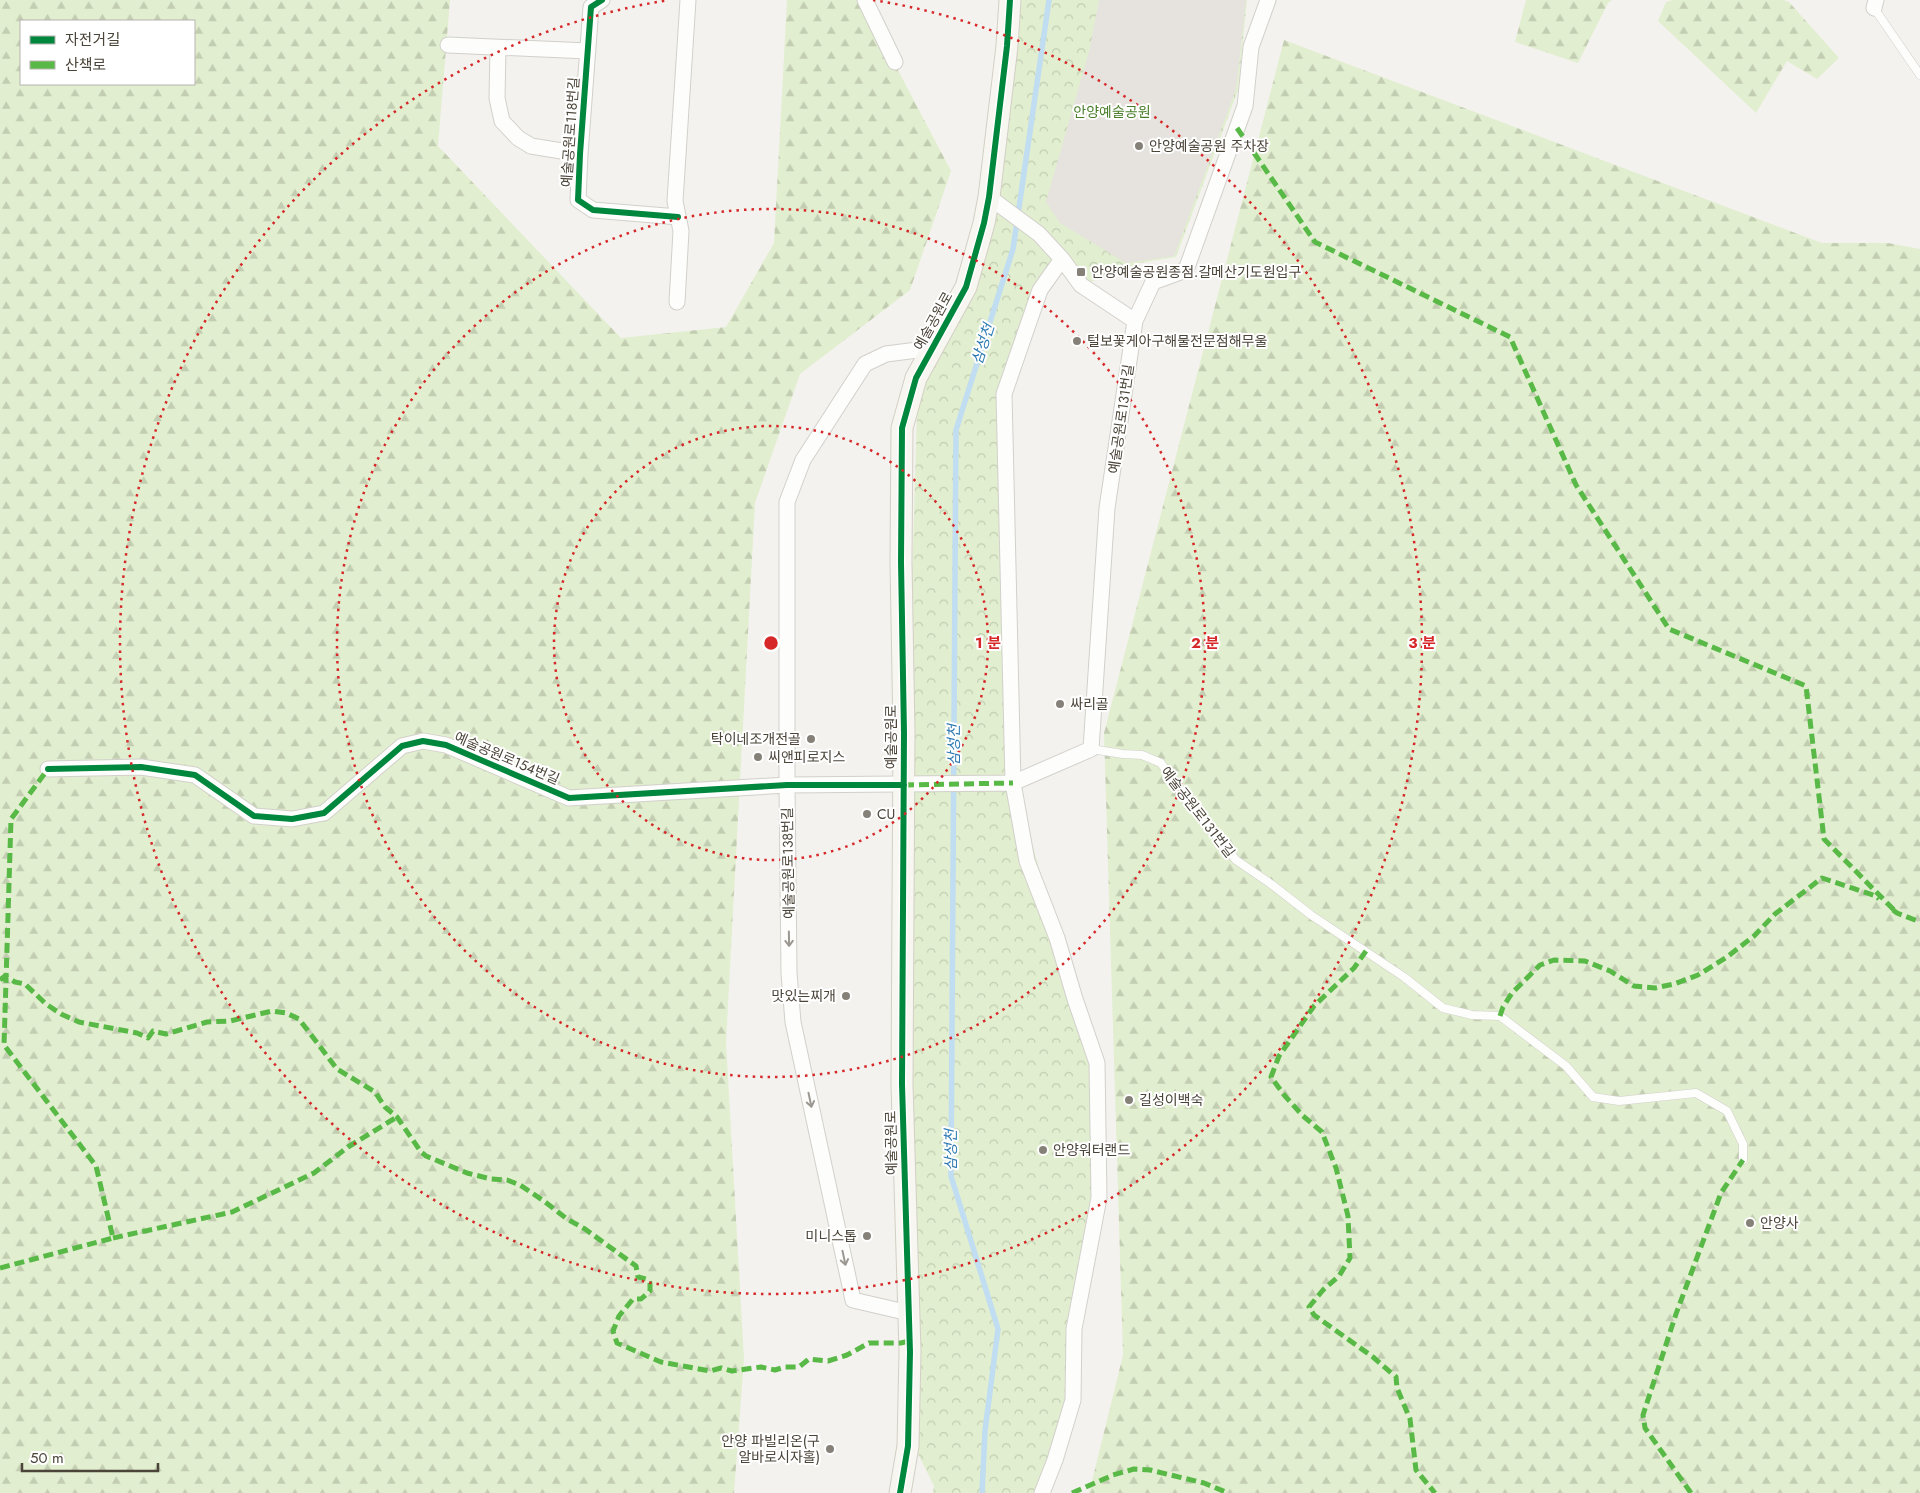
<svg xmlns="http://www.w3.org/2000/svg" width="1920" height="1493" font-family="Jost,'Noto Sans KR',sans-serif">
<defs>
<pattern id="forest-firs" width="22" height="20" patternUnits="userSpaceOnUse" patternTransform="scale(1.25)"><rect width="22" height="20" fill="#e1eecf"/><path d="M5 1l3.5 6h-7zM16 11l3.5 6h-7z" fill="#c3cdb2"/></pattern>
<pattern id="park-crowns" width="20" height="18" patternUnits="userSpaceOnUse" patternTransform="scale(1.25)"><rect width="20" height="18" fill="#e1eecf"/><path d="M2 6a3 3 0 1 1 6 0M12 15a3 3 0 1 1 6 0" fill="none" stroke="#c3cdb2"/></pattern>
</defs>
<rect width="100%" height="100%" fill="#f4f2ee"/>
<path fill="url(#forest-firs)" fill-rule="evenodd" d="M 0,0 L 450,0 L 438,146 L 621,338 L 726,327 L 774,243 L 787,0 L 861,0 L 951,171 L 910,290 L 800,374 L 755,503 L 726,1042 L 744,1359 L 734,1493 L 0,1493 ZM 21,21 L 194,21 L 194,84 L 21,84 Z
M 1526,0 L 1612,0 L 1608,3 L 1578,63 L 1515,42 Z
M 1673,0 L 1783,0 L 1789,2 L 1839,58 L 1817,79 L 1787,61 L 1756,113 L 1658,21 L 1666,2 Z
M 1284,40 L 1822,243 L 1888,243 L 1920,249 L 1920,1493 L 1089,1493 L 1123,1355 L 1104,733 Z"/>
<path fill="url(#park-crowns)" d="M 1012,0 L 1247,0 L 1238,90 L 1176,257 L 1139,263 L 1083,285 L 1064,260 L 1041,291 L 1006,394 L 1015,783 L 1059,939 L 1099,1063 L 1101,1199 L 1086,1278 L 1075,1400 L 1046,1493 L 933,1493 L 934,1486 L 914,1446 L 906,785 L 918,379 L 968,288 Z"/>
<path fill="#e6e3df" d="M 1099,0 L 1246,0 L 1236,89 L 1174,256 L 1126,263 L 1060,223 L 1046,202 L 1090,48 Z"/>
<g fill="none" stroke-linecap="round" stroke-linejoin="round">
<path stroke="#c0ddf1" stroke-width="5.5" d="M 982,1493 L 985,1431 L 998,1329 L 951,1176 L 956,430 L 1013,249 L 1049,0"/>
<g stroke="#d2d0cb" stroke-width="9">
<path id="lane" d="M 1874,8 L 1920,75
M 1091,749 L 1123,754 L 1142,755 L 1161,763 L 1188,802 L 1236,860 L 1271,884 L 1311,915 L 1404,977 L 1443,1008 L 1472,1015 L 1500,1016 L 1566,1066 L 1593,1097 L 1619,1101 L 1696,1093 L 1727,1111 L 1743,1144 L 1743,1160"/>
</g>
<g stroke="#d2d0cb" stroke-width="17">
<path id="street" d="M 602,0 L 591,7 L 580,154 L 578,200 L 593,210 L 678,217
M 865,0 L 895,62
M 1874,8 L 1876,0
M 448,45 L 588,51
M 498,48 L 497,98 L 502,121 L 518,138 L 531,146 L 580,154
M 989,197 L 1039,234 L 1062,259 L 1081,285 L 1135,321
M 677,302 L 681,231 L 675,201 L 688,0
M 48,769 L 141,767 L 195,775 L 254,816 L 292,819 L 324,813 L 402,746 L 423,741 L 446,745 L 569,798 L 787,785 L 1013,783 L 1091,749 L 1107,508 L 1135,321 L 1153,282 L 1186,270 L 1245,106 L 1251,47 L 1268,0
M 909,1313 L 853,1300 L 793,1022 L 789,973 L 787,785 L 787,502 L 803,460 L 865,364 L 886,354 L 933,348
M 1042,1493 L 1055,1460 L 1073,1400 L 1074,1329 L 1099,1198 L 1097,1063 L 1075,999 L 1057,938 L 1027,861 L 1013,783 L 1004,394 L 1040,290 L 1062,259"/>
</g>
<g stroke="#d3cfc5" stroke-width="23">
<path id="secondary" d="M 900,1493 L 908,1446 L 910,1352 L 902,1084 L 904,733 L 901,562 L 902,428 L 916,378 L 966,287 L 984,223 L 989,197 L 1007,46 L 1010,0"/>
</g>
<use href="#lane" stroke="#fdfdfc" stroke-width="8"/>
<use href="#street" stroke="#fdfdfc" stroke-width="15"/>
<use href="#secondary" stroke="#f7f6f1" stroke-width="21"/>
<path stroke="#58b947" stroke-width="5" stroke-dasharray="10 5" stroke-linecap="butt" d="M 1237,128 L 1315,242 L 1510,337 L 1576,485 L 1669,629 L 1806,686 L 1824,839 L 1897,913
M 904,785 L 1013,783
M 1893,910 L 1897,913 L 1920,922
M 1366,951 L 1354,968 L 1314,1006 L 1279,1056 L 1271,1077 L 1285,1096 L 1303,1116 L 1322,1132 L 1336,1168 L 1348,1216 L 1350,1258 L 1339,1276 L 1323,1290 L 1309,1307 L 1314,1315 L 1373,1357 L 1396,1377 L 1397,1388 L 1410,1419 L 1416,1470 L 1435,1493
M 0,980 L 5,976 L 15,982 L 25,984 L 46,1004 L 61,1014 L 79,1022 L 137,1033 L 148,1038 L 153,1031 L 166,1034 L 207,1022 L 230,1021 L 272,1011 L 286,1013 L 299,1019 L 337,1069 L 375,1092 L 385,1107 L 397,1117 L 421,1152 L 426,1156 L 467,1173 L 491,1179 L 507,1180 L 520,1185 L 544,1201 L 567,1219 L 585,1229 L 636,1266 L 638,1277 L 646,1279 L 650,1283 L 650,1291 L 641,1299 L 633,1299 L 619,1316 L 613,1331 L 617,1343 L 661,1362 L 710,1371 L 721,1368 L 732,1371 L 761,1367 L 775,1370 L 785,1367 L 799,1367 L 809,1359 L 828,1361 L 847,1355 L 869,1343 L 901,1343 L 909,1341
M 1500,1016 L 1503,1007 L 1512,993 L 1540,965 L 1554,960 L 1585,961 L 1610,971 L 1634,986 L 1655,988 L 1674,984 L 1698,975 L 1727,957 L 1754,936 L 1775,914 L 1822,878 L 1876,896 L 1879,899
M 113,1238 L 232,1212 L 314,1173 L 348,1147 L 397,1117
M 0,1268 L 113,1238 L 96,1166 L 4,1045 L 11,819 L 48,769
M 1072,1493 L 1113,1475 L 1134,1469 L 1150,1470 L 1204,1483 L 1228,1493
M 1691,1493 L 1645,1428 L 1643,1415 L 1676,1314 L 1721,1193 L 1743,1160"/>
<g stroke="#fff" stroke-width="9">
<path id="cycleway" d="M 602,0 L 591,7 L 580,154 L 578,200 L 593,210 L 678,217
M 48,769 L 141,767 L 195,775 L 254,816 L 292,819 L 324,813 L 402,746 L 423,741 L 446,745 L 569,798 L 787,785 L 904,785
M 900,1493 L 908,1446 L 910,1352 L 902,1084 L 904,733 L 901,562 L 902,428 L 916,378 L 966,287 L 984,223 L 989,197 L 1007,46 L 1010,0"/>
</g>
<use href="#cycleway" stroke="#00873e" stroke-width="6"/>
</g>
<defs><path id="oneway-shaft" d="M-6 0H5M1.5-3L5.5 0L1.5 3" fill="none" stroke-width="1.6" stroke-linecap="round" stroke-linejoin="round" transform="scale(1.25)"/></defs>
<g stroke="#9b9791">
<use href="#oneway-shaft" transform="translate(789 939) rotate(89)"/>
<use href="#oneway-shaft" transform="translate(810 1100) rotate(78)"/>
<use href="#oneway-shaft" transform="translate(844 1258) rotate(78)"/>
</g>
<g fill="none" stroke="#d62828" stroke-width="2.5" stroke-dasharray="2.5 5">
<circle cx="771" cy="643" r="217"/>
<circle cx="771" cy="643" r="434"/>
<path d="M873 0A651 651 0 1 1 669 0"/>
</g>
<g fill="#868178" stroke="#fff" stroke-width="2">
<circle cx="1139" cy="146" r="5"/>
<rect x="1076" y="267" width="10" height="10" rx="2.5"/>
<circle cx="1077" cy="341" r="5"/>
<circle cx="1060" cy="704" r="5"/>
<circle cx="811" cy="739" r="5"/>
<circle cx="758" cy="757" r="5"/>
<circle cx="867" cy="814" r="5"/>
<circle cx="846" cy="996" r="5"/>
<circle cx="1129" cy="1100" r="5"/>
<circle cx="1043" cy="1150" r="5"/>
<circle cx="1750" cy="1223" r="5"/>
<circle cx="867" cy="1236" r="5"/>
<circle cx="830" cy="1449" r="5"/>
</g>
<g text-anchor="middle" stroke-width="4" stroke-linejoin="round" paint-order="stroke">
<g font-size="14" fill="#4a7f2a" stroke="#fff">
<text x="1112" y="117">안양예술공원</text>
</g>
<g font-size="14" fill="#4b4439" stroke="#fff">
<text transform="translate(570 132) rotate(-86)" y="5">예술공원로118번길</text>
<text transform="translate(933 321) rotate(-61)" y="5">예술공원로</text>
<text transform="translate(1121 419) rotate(-82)" y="5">예술공원로131번길</text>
<text transform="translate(891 737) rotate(-90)" y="5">예술공원로</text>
<text transform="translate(507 758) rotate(23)" y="5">예술공원로154번길</text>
<text transform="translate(1198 812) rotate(52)" y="5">예술공원로131번길</text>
<text transform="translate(788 863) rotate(-91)" y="5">예술공원로138번길</text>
<text transform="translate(891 1143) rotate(-91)" y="5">예술공원로</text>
</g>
<g font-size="14" fill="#4b4439" stroke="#fff" text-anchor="start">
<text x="1149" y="151">안양예술공원 주차장</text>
<text x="1091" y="277">안양예술공원종점.갈메산기도원입구</text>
<text x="1087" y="346">털보꽃게아구해물전문점해무울</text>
<text x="1070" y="709">싸리골</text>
<text x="801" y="744" text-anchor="end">탁이네조개전골</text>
<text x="768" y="762">씨앤피로지스</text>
<text x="877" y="819">CU</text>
<text x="836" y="1001" text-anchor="end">맛있는찌개</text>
<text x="1139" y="1105">길성이백숙</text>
<text x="1053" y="1155">안양워터랜드</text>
<text x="1760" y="1228">안양사</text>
<text x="857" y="1241" text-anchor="end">미니스톱</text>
<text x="820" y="1446" text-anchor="end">안양 파빌리온(구<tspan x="820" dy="16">알바로시자홀)</tspan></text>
</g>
<g font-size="15" font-style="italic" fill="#2e7ab2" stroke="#fff">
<text transform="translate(983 344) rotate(-72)" y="5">삼성천</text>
<text transform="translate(954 745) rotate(-90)" y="5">삼성천</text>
<text transform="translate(951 1150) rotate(-90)" y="5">삼성천</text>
</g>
</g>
<circle cx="771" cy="643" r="8" fill="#d62828" stroke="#fff" stroke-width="2.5"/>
<g font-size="15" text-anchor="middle" font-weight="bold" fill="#d62828" stroke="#fff" stroke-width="4" stroke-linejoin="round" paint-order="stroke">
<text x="988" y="648">1 분</text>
<text x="1205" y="648">2 분</text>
<text x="1422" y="648">3 분</text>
</g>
<rect x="20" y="20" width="175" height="65" fill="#ffffff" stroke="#b7b4b0"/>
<rect x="30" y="36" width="25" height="8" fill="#00873e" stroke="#b7b4b0"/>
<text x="65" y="45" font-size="15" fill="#4b4439">자전거길</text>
<rect x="30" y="61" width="25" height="8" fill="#58b947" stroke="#b7b4b0"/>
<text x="65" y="70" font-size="15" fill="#4b4439">산책로</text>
<path d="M22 1463v8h136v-8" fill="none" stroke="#4b4439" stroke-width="2.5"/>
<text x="30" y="1463" font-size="15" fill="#4b4439" stroke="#ffffff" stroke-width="4" paint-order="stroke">50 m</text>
</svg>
